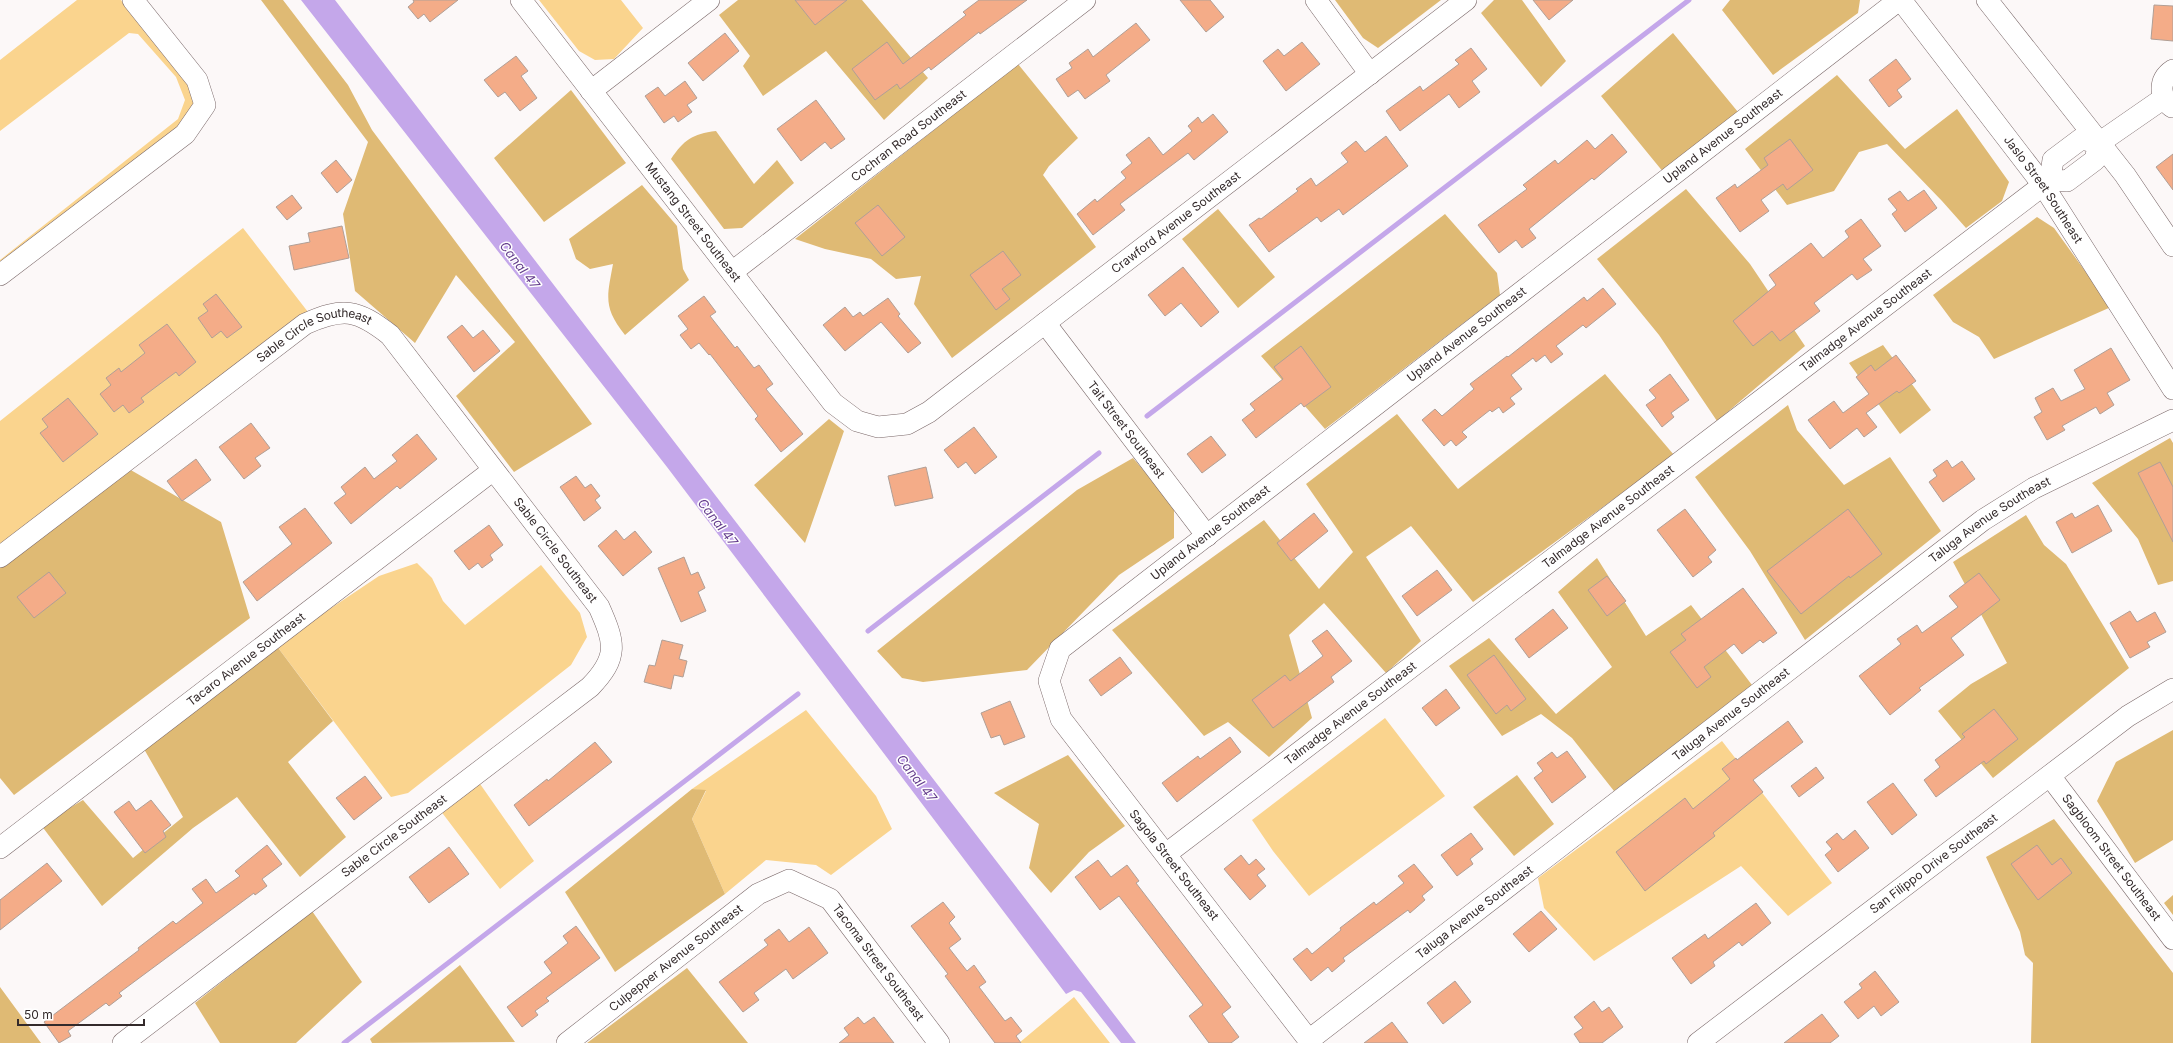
<svg xmlns="http://www.w3.org/2000/svg" width="2173" height="1043" font-family="Inter,sans-serif">
<rect width="100%" height="100%" fill="#fcf8f8"/>
<path fill="#fad48e" d="M 77,0 L 121,0 L 188,85 L 194,104 L 179,128 L 0,264 L 0,260 L 178,119 L 185,100 L 176,77 L 138,34 L 129,33 L 0,131 L 0,60 Z
M 539,0 L 621,0 L 643,28 L 614,59 L 595,60 L 579,51 Z
M 243,228 L 308,312 L 0,546 L 0,421 Z
M 417,563 L 432,578 L 443,601 L 465,625 L 541,565 L 580,613 L 587,637 L 571,665 L 408,793 L 391,797 L 276,645 L 379,576 Z
M 806,710 L 876,796 L 892,829 L 831,875 L 816,865 L 766,860 L 725,894 L 692,819 L 706,791 L 692,789 Z
M 1385,718 L 1445,796 L 1309,896 L 1273,851 L 1252,820 Z
M 1722,741 L 1832,883 L 1788,916 L 1741,866 L 1594,961 L 1544,908 L 1538,878 Z
M 478,781 L 534,861 L 500,889 L 440,810 Z
M 1074,997 L 1110,1043 L 1019,1043 Z"/>
<path fill="#dfba74" d="M 261,0 L 283,0 L 348,85 L 372,130 L 592,424 L 514,472 L 456,396 L 515,342 L 456,275 L 415,343 L 355,291 L 343,214 L 368,142 Z
M 738,0 L 862,0 L 928,78 L 884,120 L 826,51 L 763,96 L 743,66 L 750,56 L 719,15 Z
M 1335,0 L 1441,0 L 1378,48 L 1363,38 Z
M 1494,0 L 1522,0 L 1566,61 L 1541,87 L 1481,13 Z
M 1730,0 L 1860,0 L 1858,13 L 1773,75 L 1722,10 Z
M 1673,33 L 1738,112 L 1664,173 L 1601,96 Z
M 1018,64 L 1078,138 L 1049,166 L 1043,175 L 1096,247 L 952,358 L 914,304 L 921,276 L 896,279 L 871,259 L 825,249 L 795,239 Z
M 1837,75 L 1905,149 L 1957,109 L 2009,182 L 2002,201 L 1966,228 L 1942,201 L 1887,144 L 1859,152 L 1834,191 L 1787,205 L 1745,149 Z
M 571,90 L 626,163 L 544,222 L 494,158 Z
M 716,131 L 754,184 L 777,160 L 794,183 L 742,228 L 724,229 L 671,159 C 684,140 692,134 716,131 Z
M 642,185 L 677,226 L 683,269 L 689,280 L 625,335 C 603,307 607,297 613,264 L 590,269 L 576,259 L 569,239 Z
M 1686,189 L 1750,264 L 1805,346 L 1717,421 L 1659,335 L 1597,259 Z
M 1218,209 L 1275,277 L 1238,308 L 1182,239 Z
M 1445,214 L 1497,273 L 1500,295 L 1325,429 L 1261,356 Z
M 2037,217 L 2054,228 L 2111,307 L 1994,359 L 1979,337 L 1953,322 L 1933,295 Z
M 1883,345 L 1931,410 L 1900,434 L 1849,363 Z
M 1605,374 L 1674,455 L 1473,602 L 1411,526 L 1366,557 L 1421,641 L 1386,673 L 1324,603 L 1289,635 L 1312,718 L 1269,757 L 1228,722 L 1204,736 L 1112,630 L 1264,520 L 1319,589 L 1353,552 L 1306,484 L 1397,414 L 1458,489 Z
M 1788,405 L 1797,430 L 1844,485 L 1890,457 L 1941,531 L 1805,640 L 1750,551 L 1695,477 Z
M 829,419 L 844,431 L 805,543 L 754,485 Z
M 2170,438 L 2173,443 L 2173,581 L 2158,585 L 2138,539 L 2092,483 Z
M 1133,458 L 1174,506 L 1174,538 L 1119,575 L 1027,670 L 923,682 L 902,678 L 877,651 L 1077,490 Z
M 129,469 L 221,522 L 250,618 L 14,795 L 0,778 L 0,568 Z
M 2026,515 L 2044,545 L 2066,564 L 2129,668 L 1993,778 L 1938,711 L 1971,684 L 2007,663 L 1953,562 Z
M 1597,558 L 1646,636 L 1691,605 L 1752,685 L 1614,791 L 1572,738 L 1541,714 L 1502,736 L 1449,666 L 1489,638 L 1556,714 L 1612,667 L 1558,592 Z
M 276,645 L 333,721 L 288,762 L 346,837 L 300,877 L 237,797 L 193,828 L 102,906 L 41,825 L 83,800 L 133,858 L 183,817 L 144,749 Z
M 2173,730 L 2173,840 L 2135,863 L 2097,801 L 2116,762 Z
M 1068,755 L 1125,826 L 1089,852 L 1051,893 L 1029,868 L 1039,824 L 994,793 Z
M 1517,775 L 1554,824 L 1514,856 L 1473,807 Z
M 692,789 L 706,790 L 692,819 L 725,894 L 615,972 L 565,892 Z
M 2054,819 L 2173,973 L 2173,1043 L 2031,1043 L 2033,963 L 2025,955 L 2020,932 L 1986,857 Z
M 2173,895 L 2173,915 L 2164,903 Z
M 312,911 L 362,982 L 296,1043 L 220,1043 L 195,1003 Z
M 460,965 L 515,1042 L 372,1043 L 370,1039 Z
M 687,968 L 748,1043 L 587,1043 Z
M 0,987 L 41,1043 L 0,1043 Z"/>
<path fill="#c4a7ea" d="M 301,0 L 335,0 L 1136,1043 L 1121,1043 L 1081,992 L 1074,990 L 1066,994 L 667,467 Z"/>
<g fill="none" stroke-linecap="round" stroke-linejoin="round">
<path stroke="#c4a7ea" stroke-width="5" d="M 1147,416 L 1689,0
M 868,631 L 1099,453
M 344,1043 L 798,694"/>
</g>
<path fill="#f4ac88" stroke="#b09f96" d="M 413,0 L 458,0 L 430,22 L 424,14 L 418,19 L 408,7 L 414,2 Z
M 795,0 L 847,0 L 815,25 Z
M 979,0 L 1027,0 L 980,34 L 979,32 L 931,70 L 929,67 L 900,89 L 897,84 L 875,100 L 852,69 L 887,42 L 903,64 L 966,15 L 963,12 Z
M 1180,0 L 1210,0 L 1224,17 L 1206,32 Z
M 1533,0 L 1573,0 L 1549,20 Z
M 2154,5 L 2173,6 L 2173,41 L 2151,39 Z
M 1136,23 L 1150,40 L 1106,75 L 1110,81 L 1085,99 L 1078,90 L 1068,97 L 1056,79 L 1072,68 L 1069,63 L 1088,49 L 1093,57 Z
M 725,33 L 739,51 L 703,81 L 688,63 Z
M 1302,42 L 1320,64 L 1286,91 L 1263,61 L 1278,49 L 1284,56 Z
M 1471,48 L 1487,69 L 1472,81 L 1480,92 L 1459,108 L 1449,94 L 1400,131 L 1386,111 L 1420,86 L 1423,91 L 1459,64 L 1455,60 Z
M 516,56 L 528,71 L 521,76 L 537,98 L 520,111 L 505,92 L 498,97 L 484,80 Z
M 1896,59 L 1911,79 L 1897,90 L 1902,97 L 1889,107 L 1869,80 Z
M 685,81 L 697,98 L 687,105 L 692,112 L 678,122 L 674,116 L 664,123 L 645,96 L 658,87 L 665,96 Z
M 816,100 L 845,139 L 831,149 L 825,142 L 801,161 L 777,129 Z
M 1213,114 L 1228,132 L 1194,160 L 1188,153 L 1120,204 L 1125,210 L 1093,235 L 1077,214 L 1095,199 L 1097,202 L 1126,178 L 1121,172 L 1132,163 L 1126,155 L 1149,137 L 1163,155 L 1192,131 L 1188,126 L 1198,117 L 1202,123 Z
M 1612,134 L 1627,152 L 1594,180 L 1592,178 L 1529,229 L 1536,238 L 1522,248 L 1516,240 L 1499,253 L 1478,225 L 1527,189 L 1523,185 L 1555,160 L 1558,164 L 1587,140 L 1595,149 Z
M 1386,136 L 1408,166 L 1343,215 L 1339,209 L 1321,222 L 1317,217 L 1269,252 L 1249,225 L 1259,218 L 1261,219 L 1298,191 L 1296,189 L 1311,178 L 1316,186 L 1348,162 L 1341,153 L 1356,141 L 1365,152 Z
M 1790,139 L 1813,170 L 1787,190 L 1783,184 L 1761,200 L 1769,211 L 1740,232 L 1716,198 L 1735,184 L 1737,188 L 1768,165 L 1764,158 Z
M 2173,154 L 2173,190 L 2156,167 Z
M 336,160 L 352,180 L 337,193 L 321,173 Z
M 1924,190 L 1937,208 L 1905,232 L 1892,214 L 1897,210 L 1888,199 L 1900,191 L 1908,201 Z
M 292,195 L 302,208 L 287,220 L 276,207 Z
M 878,205 L 905,237 L 882,256 L 855,223 Z
M 1861,219 L 1881,246 L 1863,259 L 1872,270 L 1857,280 L 1852,274 L 1814,303 L 1820,311 L 1780,341 L 1772,331 L 1753,346 L 1733,321 L 1776,285 L 1769,275 L 1811,243 L 1823,258 L 1849,237 L 1845,231 Z
M 342,226 L 349,258 L 294,270 L 289,246 L 310,242 L 308,233 Z
M 1003,251 L 1021,275 L 1002,289 L 1010,299 L 996,310 L 970,275 Z
M 1183,267 L 1219,312 L 1201,327 L 1181,303 L 1165,316 L 1148,295 Z
M 1603,288 L 1616,304 L 1586,328 L 1583,325 L 1556,346 L 1563,354 L 1551,363 L 1545,355 L 1536,362 L 1533,358 L 1511,375 L 1522,389 L 1510,398 L 1515,404 L 1503,413 L 1499,407 L 1492,412 L 1490,410 L 1462,432 L 1467,437 L 1456,446 L 1451,440 L 1444,446 L 1422,420 L 1435,409 L 1442,416 L 1474,389 L 1470,384 L 1507,356 L 1508,357 L 1584,297 L 1587,301 Z
M 216,294 L 242,327 L 227,338 L 221,331 L 212,338 L 198,318 L 208,311 L 203,304 Z
M 704,296 L 716,312 L 710,316 L 735,348 L 737,346 L 754,368 L 759,365 L 773,384 L 766,389 L 803,434 L 781,452 L 755,419 L 758,416 L 710,354 L 709,355 L 699,343 L 691,349 L 680,335 L 688,329 L 678,316 Z
M 888,298 L 900,314 L 898,316 L 921,343 L 908,353 L 881,322 L 845,351 L 823,325 L 845,307 L 853,317 L 860,312 L 863,316 Z
M 167,324 L 196,362 L 179,376 L 176,372 L 141,398 L 144,402 L 129,413 L 123,405 L 114,412 L 100,394 L 111,385 L 106,378 L 119,368 L 121,372 L 145,353 L 139,345 Z
M 462,325 L 473,338 L 483,330 L 500,351 L 474,372 L 447,337 Z
M 1301,346 L 1331,387 L 1304,407 L 1301,403 L 1256,438 L 1242,420 L 1255,410 L 1250,404 L 1283,379 L 1274,367 Z
M 2111,348 L 2130,380 L 2107,393 L 2114,405 L 2100,414 L 2096,407 L 2062,426 L 2065,430 L 2047,440 L 2034,417 L 2042,412 L 2035,398 L 2053,388 L 2061,401 L 2085,389 L 2074,370 Z
M 1896,355 L 1916,381 L 1899,393 L 1897,391 L 1866,413 L 1877,427 L 1864,437 L 1857,428 L 1830,449 L 1808,420 L 1834,401 L 1843,413 L 1869,394 L 1856,377 L 1871,365 L 1875,371 Z
M 1670,374 L 1689,400 L 1671,413 L 1674,417 L 1662,427 L 1646,405 L 1656,398 L 1649,390 Z
M 68,398 L 98,434 L 63,462 L 40,433 L 48,427 L 42,419 Z
M 251,423 L 270,448 L 255,458 L 261,466 L 244,479 L 219,447 Z
M 974,427 L 997,457 L 975,474 L 966,462 L 958,468 L 944,450 Z
M 417,434 L 437,459 L 400,489 L 397,486 L 351,524 L 334,503 L 346,494 L 341,487 L 365,467 L 374,479 L 397,461 L 392,455 Z
M 1211,436 L 1226,455 L 1202,473 L 1187,454 Z
M 196,459 L 211,480 L 182,501 L 167,481 Z
M 1947,460 L 1952,468 L 1962,461 L 1975,479 L 1943,502 L 1929,482 L 1937,476 L 1933,470 Z
M 2160,462 L 2173,487 L 2173,542 L 2138,473 Z
M 926,467 L 933,498 L 895,506 L 888,476 Z
M 576,476 L 585,488 L 591,484 L 600,496 L 595,500 L 601,508 L 584,521 L 560,487 Z
M 2098,505 L 2112,531 L 2072,553 L 2056,522 L 2072,513 L 2075,518 Z
M 305,508 L 332,543 L 257,601 L 243,582 L 292,544 L 279,527 Z
M 1685,509 L 1716,550 L 1708,557 L 1712,562 L 1693,577 L 1657,530 Z
M 1848,509 L 1882,554 L 1850,578 L 1849,576 L 1801,614 L 1767,571 Z
M 1314,513 L 1328,531 L 1291,561 L 1277,543 Z
M 489,525 L 503,545 L 490,555 L 493,560 L 482,568 L 478,563 L 469,570 L 454,551 Z
M 616,530 L 624,540 L 635,531 L 652,552 L 623,576 L 598,546 Z
M 684,557 L 691,575 L 698,572 L 705,588 L 698,592 L 706,611 L 681,622 L 658,568 Z
M 1437,570 L 1452,590 L 1417,616 L 1402,596 Z
M 49,572 L 66,593 L 34,618 L 17,597 Z
M 1979,573 L 2000,600 L 1951,638 L 1964,655 L 1919,688 L 1921,690 L 1890,715 L 1859,676 L 1901,644 L 1897,639 L 1917,625 L 1922,633 L 1958,607 L 1949,596 Z
M 1607,576 L 1626,601 L 1607,616 L 1588,590 Z
M 1743,588 L 1777,633 L 1763,643 L 1760,640 L 1742,654 L 1734,644 L 1704,667 L 1711,677 L 1697,688 L 1670,652 L 1686,640 L 1681,634 Z
M 1553,609 L 1568,628 L 1529,658 L 1515,639 Z
M 2130,611 L 2137,622 L 2155,612 L 2166,632 L 2147,642 L 2150,647 L 2130,658 L 2110,623 Z
M 1327,630 L 1352,661 L 1331,677 L 1334,682 L 1273,728 L 1252,700 L 1285,675 L 1290,681 L 1323,656 L 1312,641 Z
M 662,640 L 683,645 L 679,659 L 687,661 L 683,677 L 674,675 L 671,689 L 644,682 L 649,665 L 655,666 Z
M 1494,655 L 1526,699 L 1511,711 L 1507,705 L 1496,714 L 1467,675 Z
M 1120,657 L 1132,673 L 1101,696 L 1089,680 Z
M 1446,689 L 1460,708 L 1436,726 L 1422,708 Z
M 1010,701 L 1025,737 L 1004,745 L 1000,735 L 991,738 L 981,713 Z
M 1994,709 L 2018,739 L 1986,764 L 1984,761 L 1936,797 L 1924,780 L 1940,767 L 1935,760 L 1965,737 L 1962,734 Z
M 1788,721 L 1803,742 L 1753,780 L 1763,792 L 1713,833 L 1715,836 L 1645,891 L 1616,852 L 1685,798 L 1693,809 L 1730,779 L 1722,769 L 1736,758 L 1737,760 Z
M 1230,737 L 1241,752 L 1177,802 L 1162,783 L 1198,756 L 1200,759 Z
M 595,742 L 612,762 L 529,826 L 514,805 L 547,779 L 548,781 Z
M 1567,751 L 1586,777 L 1552,803 L 1534,778 L 1543,771 L 1537,763 L 1552,752 L 1557,758 Z
M 1816,767 L 1824,778 L 1799,797 L 1791,786 Z
M 365,776 L 382,798 L 354,820 L 336,798 Z
M 1893,783 L 1917,815 L 1892,835 L 1867,802 Z
M 151,800 L 171,825 L 163,831 L 166,837 L 145,853 L 114,812 L 129,801 L 136,811 Z
M 1855,830 L 1869,848 L 1838,872 L 1825,855 L 1832,849 L 1826,842 L 1837,833 L 1843,840 Z
M 1471,833 L 1483,849 L 1470,859 L 1473,864 L 1457,876 L 1441,855 Z
M 267,845 L 282,864 L 262,879 L 267,886 L 255,895 L 254,893 L 119,993 L 122,996 L 109,1006 L 106,1003 L 68,1031 L 71,1036 L 59,1043 L 44,1022 L 139,950 L 138,948 L 173,921 L 176,924 L 203,903 L 192,889 L 206,879 L 216,893 L 240,876 L 235,871 Z
M 2037,845 L 2052,865 L 2061,858 L 2072,873 L 2038,900 L 2011,864 Z
M 449,847 L 469,874 L 429,903 L 409,877 Z
M 1241,855 L 1249,865 L 1256,859 L 1265,869 L 1257,875 L 1266,886 L 1250,900 L 1224,869 Z
M 1098,860 L 1111,877 L 1127,865 L 1139,881 L 1136,883 L 1231,1007 L 1222,1014 L 1239,1037 L 1231,1043 L 1209,1043 L 1189,1016 L 1203,1005 L 1119,896 L 1100,910 L 1075,877 Z
M 47,863 L 62,881 L 0,930 L 0,900 Z
M 1414,864 L 1433,887 L 1422,896 L 1425,900 L 1410,913 L 1408,910 L 1343,958 L 1345,961 L 1332,972 L 1328,967 L 1311,981 L 1293,959 L 1307,948 L 1312,954 L 1341,930 L 1340,928 L 1374,902 L 1376,905 L 1404,883 L 1398,876 Z
M 943,902 L 955,917 L 949,923 L 961,939 L 949,948 L 967,971 L 974,965 L 986,982 L 979,987 L 1005,1021 L 1011,1017 L 1022,1031 L 1016,1036 L 1021,1043 L 995,1043 L 945,976 L 948,974 L 911,926 Z
M 1756,903 L 1771,923 L 1742,946 L 1739,942 L 1713,962 L 1715,966 L 1691,984 L 1672,958 L 1705,934 L 1708,939 Z
M 1541,911 L 1557,929 L 1529,952 L 1513,934 Z
M 576,926 L 600,958 L 546,998 L 549,1001 L 535,1011 L 538,1015 L 522,1027 L 507,1007 L 552,973 L 544,962 L 568,943 L 563,936 Z
M 809,927 L 828,953 L 793,979 L 786,969 L 754,993 L 759,1000 L 743,1012 L 719,982 L 768,945 L 764,940 L 779,929 L 789,942 Z
M 1875,971 L 1899,1002 L 1881,1016 L 1874,1006 L 1858,1019 L 1844,1002 L 1862,988 L 1859,984 Z
M 1455,981 L 1471,1002 L 1443,1024 L 1427,1003 Z
M 1594,1001 L 1602,1012 L 1609,1007 L 1623,1027 L 1602,1043 L 1580,1043 L 1574,1034 L 1583,1028 L 1574,1017 Z
M 1822,1014 L 1839,1036 L 1830,1043 L 1784,1043 Z
M 858,1017 L 864,1024 L 874,1017 L 894,1043 L 839,1043 L 849,1035 L 844,1028 Z
M 1392,1022 L 1408,1043 L 1364,1043 Z"/>
<g fill="none" stroke-linecap="round" stroke-linejoin="round">
<g stroke="#7a6869" stroke-width="22">
<g id="minor">
<path id="s1" d="M 521,0 L 833,403 L 857,421 L 878,427 L 907,424 L 929,412 L 1466,0"/>
<path d="M 1316,0 L 1370,74"/>
<path id="s2" d="M 1901,0 L 2043,185 L 2173,389"/>
<path d="M 1987,0 L 2125,175 L 2173,246"/>
<path d="M 591,91 L 709,0"/>
<path d="M 2172,107 C 2159,97 2158,80 2173,70"/>
<path d="M 2050,180 L 2067,181 L 2095,160 L 2099,143 L 2164,98"/>
<path d="M 2050,180 L 2053,160 L 2081,139 L 2099,143"/>
<path id="s3" d="M 732,272 L 1085,0"/>
<path d="M 0,275 L 185,134 L 205,105 L 197,80 L 133,0"/>
<path id="s4" d="M 1045,323 L 1207,536"/>
<path id="s5" d="M 0,557 L 305,324 C 343,307 357,309 390,335 L 599,607 C 615,643 619,657 590,687 L 123,1043"/>
<path id="s6" d="M 2050,776 L 2173,939"/>
<path id="s7" d="M 0,848 L 492,471"/>
<path id="s8" d="M 1166,854 L 2050,180"/>
<path id="s9" d="M 1309,1040 L 1983,520 L 2034,488 L 2173,420"/>
<path id="s10" d="M 567,1043 L 758,894 L 789,880 L 830,899 L 939,1043"/>
<path id="s11" d="M 1311,1043 L 1061,719 L 1049,681 L 1060,649 L 1899,0"/>
<path id="s12" d="M 1698,1043 L 2128,716 L 2173,689"/>
</g>
</g>
<use href="#minor" stroke="#fff" stroke-width="21"/>
</g>
<g text-anchor="middle" stroke-width="3" stroke-linejoin="round" paint-order="stroke">
<g font-size="12" fill="#332a2b" stroke="#fff">
<text dy="4" stroke="none"><textPath href="#s3" startOffset="223">Cochran Road Southeast</textPath></text>
<text dy="4" stroke="none"><textPath href="#s11" startOffset="1321">Upland Avenue Southeast</textPath></text>
<text dy="4" stroke="none"><textPath href="#s2" startOffset="237">Jaslo Street Southeast</textPath></text>
<text dy="4" stroke="none"><textPath href="#s1" startOffset="281">Mustang Street Southeast</textPath></text>
<text dy="4" stroke="none"><textPath href="#s1" startOffset="927">Crawford Avenue Southeast</textPath></text>
<text dy="4" stroke="none"><textPath href="#s8" startOffset="880">Talmadge Avenue Southeast</textPath></text>
<text dy="4" stroke="none"><textPath href="#s11" startOffset="997">Upland Avenue Southeast</textPath></text>
<text dy="4" stroke="none"><textPath href="#s5" startOffset="389">Sable Circle Southeast</textPath></text>
<text dy="4" stroke="none"><textPath href="#s4" startOffset="134">Tait Street Southeast</textPath></text>
<text dy="4" stroke="none"><textPath href="#s8" startOffset="556">Talmadge Avenue Southeast</textPath></text>
<text dy="4" stroke="none"><textPath href="#s9" startOffset="857">Taluga Avenue Southeast</textPath></text>
<text dy="4" stroke="none"><textPath href="#s11" startOffset="673">Upland Avenue Southeast</textPath></text>
<text dy="4" stroke="none"><textPath href="#s5" startOffset="748">Sable Circle Southeast</textPath></text>
<text dy="4" stroke="none"><textPath href="#s7" startOffset="310">Tacaro Avenue Southeast</textPath></text>
<text dy="4" stroke="none"><textPath href="#s8" startOffset="232">Talmadge Avenue Southeast</textPath></text>
<text dy="4" stroke="none"><textPath href="#s9" startOffset="533">Taluga Avenue Southeast</textPath></text>
<text transform="translate(394 836) rotate(-37)" y="4">Sable Circle Southeast</text>
<text dy="4" stroke="none"><textPath href="#s6" startOffset="102">Sagbloom Street Southeast</textPath></text>
<text dy="4" stroke="none"><textPath href="#s12" startOffset="296">San Filippo Drive Southeast</textPath></text>
<text transform="translate(1174 865) rotate(52)" y="4">Sagola Street Southeast</text>
<text dy="4" stroke="none"><textPath href="#s9" startOffset="209">Taluga Avenue Southeast</textPath></text>
<text dy="4" stroke="none"><textPath href="#s10" startOffset="138">Culpepper Avenue Southeast</textPath></text>
<text dy="4" stroke="none"><textPath href="#s10" startOffset="401">Tacoma Street Southeast</textPath></text>
</g>
<g font-size="13" font-style="italic" fill="#653e8d" stroke="#fff">
<text transform="translate(520 265) rotate(52)" y="5">Canal 47</text>
<text transform="translate(718 522) rotate(52)" y="5">Canal 47</text>
<text transform="translate(917 778) rotate(52)" y="5">Canal 47</text>
</g>
</g>
<path d="M18 1019v6h126v-6" fill="none" stroke="#332a2b" stroke-width="2"/>
<text x="24" y="1019" font-size="12" fill="#332a2b" stroke="#ffffff" stroke-width="3" paint-order="stroke">50 m</text>
</svg>
